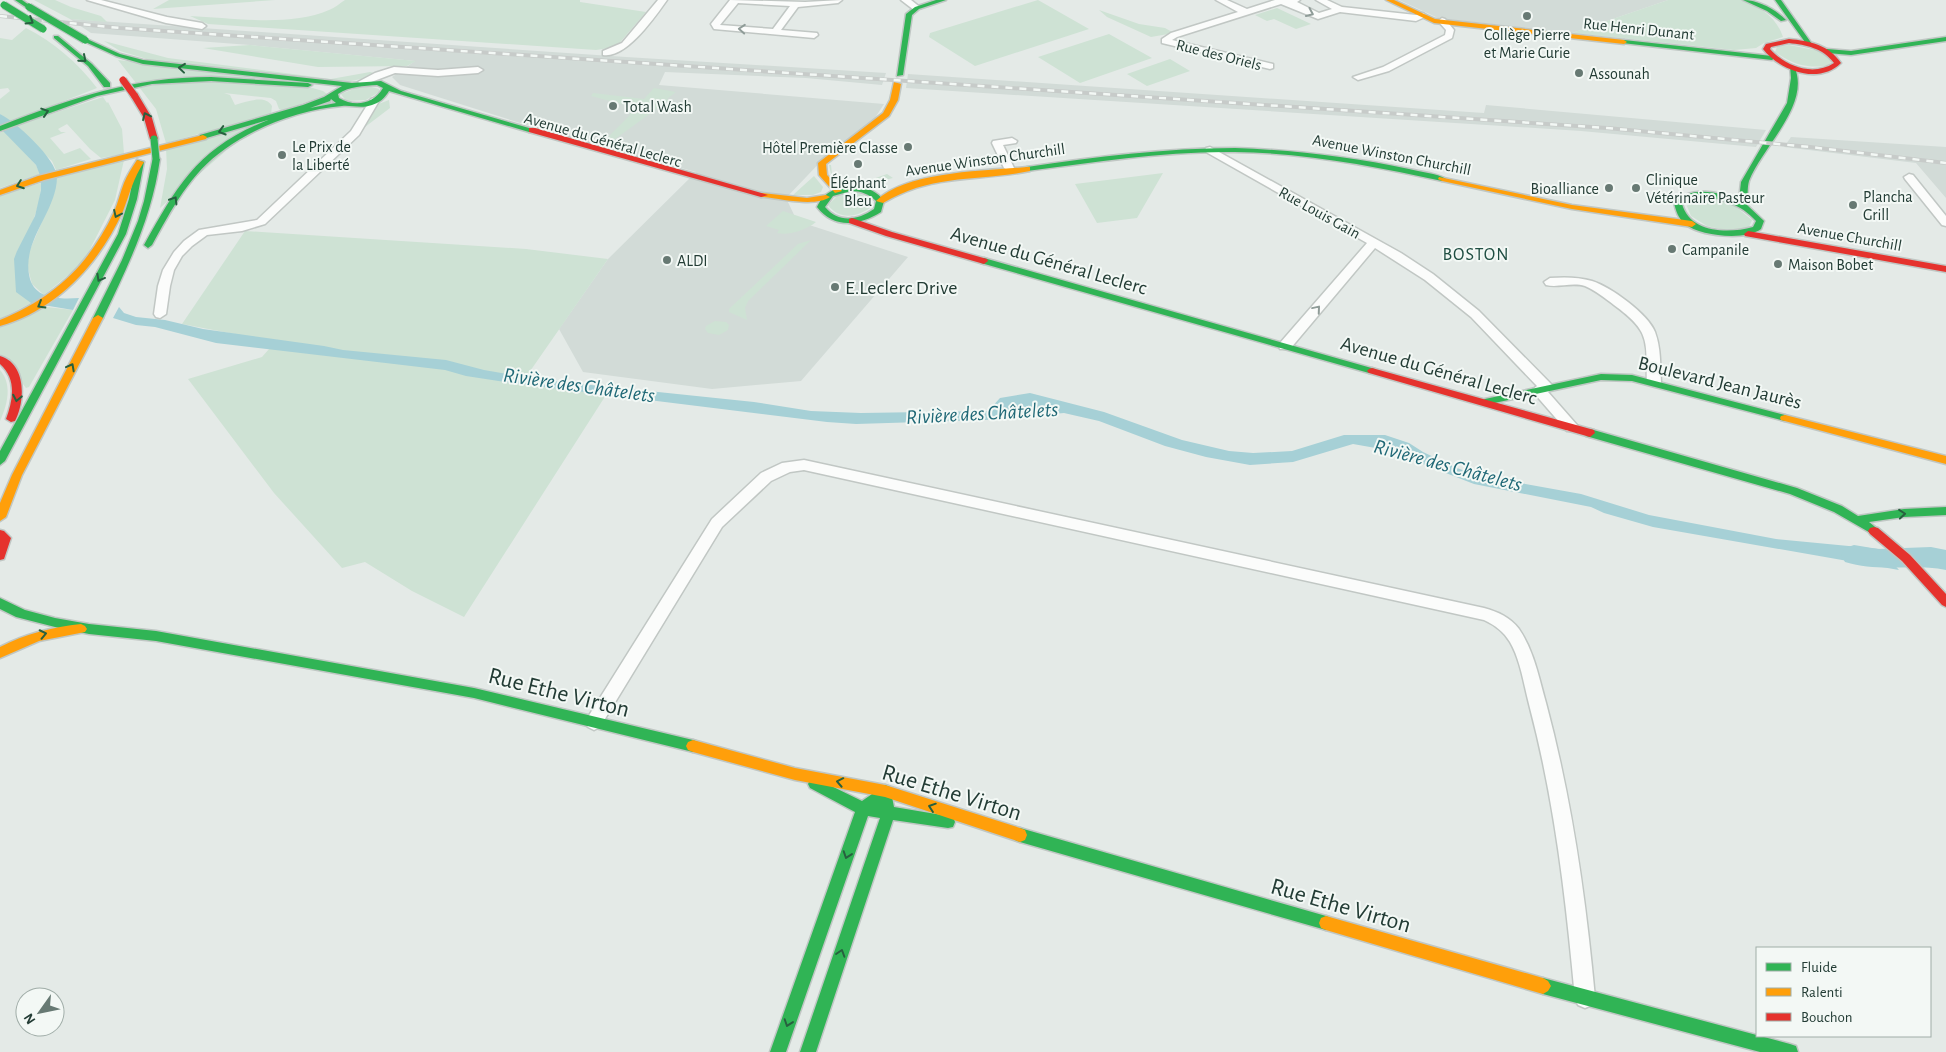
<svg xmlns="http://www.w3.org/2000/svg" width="1946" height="1052" font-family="'Alegreya Sans',sans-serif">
<rect width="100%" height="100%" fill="#e4eae7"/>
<path fill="#d2dbd7" d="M 1399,0 L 1668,0 L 1572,33 L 1438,18 Z
M 70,19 L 626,57 L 886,73 L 882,85 L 806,78 L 665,72 L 659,85 L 884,104 L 873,121 L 828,154 L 786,198 L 797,221 L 908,257 L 801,381 L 712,389 L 583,372 L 559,329 L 608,259 L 696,172 L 536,128 L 400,85 L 392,77 L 415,61 L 250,45 L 91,33 Z
M 908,74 L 1484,113 L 1486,105 L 1766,130 L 1756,147 L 1581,131 L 906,88 Z
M 1791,137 L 1946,147 L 1946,198 L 1916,163 L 1784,147 Z"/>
<path fill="#cee2d4" d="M 34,0 L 55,0 L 71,7 L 101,16 L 107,22 L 70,19 Z
M 169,0 L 275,0 L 153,9 Z
M 345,0 L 580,0 L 580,2 L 646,12 L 616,47 L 596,50 L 208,24 L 190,16 C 233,18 290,27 329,10 C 335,8 340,3 345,0 Z
M 1038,0 L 1089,29 L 975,66 L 929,37 L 930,33 Z
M 1668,0 L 1742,0 C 1760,6 1777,18 1783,37 L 1764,43 L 1756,48 L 1734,50 L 1572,33 Z
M 1277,8 L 1311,24 L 1296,29 L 1274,19 L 1267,21 L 1255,15 Z
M 1099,10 L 1139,24 L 1165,28 L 1174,33 L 1151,37 L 1107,17 Z
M 26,28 C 55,43 77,62 97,88 L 11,122 L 0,114 L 0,99 L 10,91 L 8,88 L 0,89 L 0,38 L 12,40 Z
M 1109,34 L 1152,58 L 1080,83 L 1038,57 Z
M 104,41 L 168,58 L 331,79 L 370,72 L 374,73 L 374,75 L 371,77 L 341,83 L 150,60 L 120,51 Z
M 250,45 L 416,61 L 407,66 L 318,67 L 203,48 Z
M 1789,45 L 1820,51 L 1832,61 L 1828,66 C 1805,68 1794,65 1775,52 L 1777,47 Z
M 1170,59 L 1190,71 L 1147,86 L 1127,74 Z
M 118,60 L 264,77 L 136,83 Z
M 187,81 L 309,87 L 323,91 L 327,94 L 283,111 L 279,109 L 276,101 L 271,98 L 224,93 L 230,95 L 235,105 C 246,102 265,94 272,106 L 271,114 L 166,143 L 156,109 L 139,87 Z
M 364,85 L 379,89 L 379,92 L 366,100 L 346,101 L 341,94 Z
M 654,88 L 676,92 L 667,99 L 669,100 L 615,139 L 608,143 L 604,141 L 630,115 L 629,112 L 626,109 L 629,106 L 591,96 L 593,93 L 644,99 Z
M 103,97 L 107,103 L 108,102 L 122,129 L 124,154 L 101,158 L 90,149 L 67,124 L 58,129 L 61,132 L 66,132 L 50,138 L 64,154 L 80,148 L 91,159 L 56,170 L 52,161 L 15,126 Z
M 389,100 L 390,108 L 361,130 L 373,106 Z
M 277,117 L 250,130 L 160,208 L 167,169 L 166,148 Z
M 4,131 L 36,165 L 40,174 L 0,188 L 0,133 Z
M 124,160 L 115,200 L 83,263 L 44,295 L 32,284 L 27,265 L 29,252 L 50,203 L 57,178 Z
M 829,165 L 831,165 L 832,174 L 839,180 L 853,179 L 870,180 L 887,174 L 893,178 C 875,182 847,192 832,178 Z
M 1163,173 L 1137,218 L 1097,223 L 1075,184 Z
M 814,176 L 823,187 L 821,192 L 813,195 L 793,195 Z
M 41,183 C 42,203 29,235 17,251 L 31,303 L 0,319 L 0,195 Z
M 858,193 L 871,199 L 873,206 C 858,217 840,221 828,205 L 837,196 Z
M 1702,198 L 1731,203 L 1752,220 L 1749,227 L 1729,231 L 1707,226 L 1691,216 L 1687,206 L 1690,202 Z
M 783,211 L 816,222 C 806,230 789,236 777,233 L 779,230 L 766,226 Z
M 245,231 L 526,249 L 608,259 L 526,377 L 543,386 L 606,395 L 464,617 L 412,591 L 365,562 L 342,568 L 274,493 L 188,379 L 262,357 L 277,340 L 245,336 L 182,324 Z
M 811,240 L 748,301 L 745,308 L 747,320 L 729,312 L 729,309 L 798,244 Z
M 47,307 L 73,310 L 29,387 L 26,388 L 0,354 L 0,325 Z
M 715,321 L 726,322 L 729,325 L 728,330 L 719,335 L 708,333 L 705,329 L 706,326 Z
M 0,370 C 13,385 7,405 0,421 Z"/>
<path fill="#a6d0d6" d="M 0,114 C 15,121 58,160 57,178 C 56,213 20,242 30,279 C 36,300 62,299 79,298 L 73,310 L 31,303 L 16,292 L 14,259 L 17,251 L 35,216 L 41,190 L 41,178 L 36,165 L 0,128 Z
M 119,307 L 124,313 L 136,317 L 165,320 L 203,329 L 324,346 L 343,350 L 446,360 L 484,370 L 543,380 L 754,402 L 811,411 L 861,413 L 988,411 L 1000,398 L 1030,393 L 1104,412 L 1182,440 L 1229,451 L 1253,453 L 1292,451 L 1344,435 L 1385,435 L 1409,443 L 1423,452 L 1457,468 L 1476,475 L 1581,494 L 1649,515 L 1776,539 L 1880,549 L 1899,570 L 1653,527 L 1604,513 L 1591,507 L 1474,484 L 1387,450 L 1353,444 L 1293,462 L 1250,465 L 1206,457 L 1165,446 L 1099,421 L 1064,413 L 985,420 L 856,424 L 827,422 L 511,383 L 466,376 L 445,370 L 216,343 L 155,327 L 136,325 L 113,318 Z
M 1916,549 L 1946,553 L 1946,568 L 1933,567 Z"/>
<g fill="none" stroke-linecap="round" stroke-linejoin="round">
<path fill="#a6d0d6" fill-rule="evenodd" d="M 1854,545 L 1878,549 L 1931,547 L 1946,550 L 1946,570 C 1911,563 1880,573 1845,562 L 1841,555 L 1845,548 Z"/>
<g stroke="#c1c7c4" stroke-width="3">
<path id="street" d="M 87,0 L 101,0 L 167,17 L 202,23 L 206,26 L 202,29 L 166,23 Z
M 658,0 L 667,0 C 655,17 626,59 603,55 L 603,51 L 622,43 Z
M 730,0 L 805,2 L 842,0 L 838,3 L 798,7 L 781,30 L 817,33 L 818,35 L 814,38 L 714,29 L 711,24 ZM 738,3 L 790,6 L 773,29 L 720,25 Z
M 901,0 L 911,0 L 921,8 L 914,10 Z
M 1216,0 L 1227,0 L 1247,9 L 1275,0 L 1300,0 L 1297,2 L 1319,13 L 1332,9 L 1316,0 L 1327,0 L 1342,7 L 1416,15 L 1423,13 L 1427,16 L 1416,21 L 1340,12 L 1318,19 L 1281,4 L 1177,37 L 1172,40 L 1273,64 L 1273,68 L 1270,69 L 1162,43 L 1162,39 L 1171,33 L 1238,12 Z
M 1442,18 L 1445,19 L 1454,30 L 1452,38 L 1389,71 L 1358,80 L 1353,77 L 1383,67 L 1445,35 L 1446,30 L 1438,21 Z
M 394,67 L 438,70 L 478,67 L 483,70 L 478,73 L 438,76 L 395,73 L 366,84 L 363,85 L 358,82 L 375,73 Z
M 374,98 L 379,101 L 359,135 L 265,224 L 242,231 L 207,235 L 192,246 L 182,256 L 174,270 L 170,286 L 166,314 L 160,318 L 156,317 L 154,314 L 158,286 L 163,270 L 174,252 L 184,241 L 199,230 L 257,220 L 351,131 L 371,99 Z
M 1012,138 L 1017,141 L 1016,143 L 1003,145 L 1014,168 L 1009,171 L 1004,168 L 992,143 L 993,141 Z
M 1210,147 L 1401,253 L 1433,274 L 1479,311 L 1552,385 L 1554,388 L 1548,392 L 1577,425 L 1579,428 L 1577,431 L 1567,431 L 1534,393 L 1532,390 L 1537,386 L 1471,317 L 1425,280 L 1375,248 L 1290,349 L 1280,349 L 1279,346 L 1280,343 L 1367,243 L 1206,152 L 1205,150 L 1206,148 Z
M 1909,174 L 1913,175 L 1946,216 L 1946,226 L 1942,225 L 1905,179 L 1904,177 Z
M 1550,278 C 1564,277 1579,277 1592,281 C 1611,287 1648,314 1655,332 C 1661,348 1660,365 1661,382 L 1659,385 L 1654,386 L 1647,382 C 1646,340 1651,332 1614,305 C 1605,298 1595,290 1585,286 C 1572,282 1558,288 1546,285 L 1544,282 Z
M 804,460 L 1484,608 C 1498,612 1510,617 1519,629 C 1534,651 1539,678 1546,703 C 1572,800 1586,898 1595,998 L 1592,1005 L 1585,1008 L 1578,1005 L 1575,998 C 1566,900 1555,803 1530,708 C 1524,686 1521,661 1510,642 C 1504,632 1495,625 1484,620 L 804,470 L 790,472 L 771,481 L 722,527 L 600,727 L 594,730 L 588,727 L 585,722 L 588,717 L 712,519 L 761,473 L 782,463 Z"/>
</g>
<g stroke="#c0c7c4" stroke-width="3">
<path id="fast" d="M 15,0 L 22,0 L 32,7 L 27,8 Z
M 936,0 L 946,0 L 919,9 L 912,15 L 903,75 L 897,76 L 906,14 L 915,7 Z
M 1743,0 C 1758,0 1775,9 1786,20 L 1781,21 L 1767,11 Z
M 1775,0 L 1781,0 L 1812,44 L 1811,45 L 1807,45 Z
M 54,36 L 58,36 L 92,64 L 110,83 L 110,87 L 104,87 L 88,66 L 54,38 Z
M 1946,37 L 1946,41 L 1851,55 L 1827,53 L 1824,51 L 1827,49 L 1851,51 Z
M 83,39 L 87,39 L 120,54 L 143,60 L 352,83 L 381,81 L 401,91 L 536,130 L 529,132 L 389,91 C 385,98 379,103 372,105 C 361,109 352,105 342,106 C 302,109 257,126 225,149 C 190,173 172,209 152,245 L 148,248 L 144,245 C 178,184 199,147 268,120 L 203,139 L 199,137 L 200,135 L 303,105 L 324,97 L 342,86 L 143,64 L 116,56 L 83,41 ZM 377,85 L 383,88 C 373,105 354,107 339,98 L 338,94 C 350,86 363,86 377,85 ZM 331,99 L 336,103 L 310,108 L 330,101 Z
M 1624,40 L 1772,56 L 1775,58 L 1772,60 L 1622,43 L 1621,42 Z
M 1790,66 L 1794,66 C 1812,104 1762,147 1749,181 C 1747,188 1748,197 1747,205 L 1764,221 L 1761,229 C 1745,241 1700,236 1685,224 C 1678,218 1676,211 1674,203 C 1690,185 1720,192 1739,200 L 1741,182 L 1787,103 L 1791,78 ZM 1700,196 C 1722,199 1741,204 1756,221 L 1753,227 C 1728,234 1690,233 1682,204 L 1688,199 Z
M 211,77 L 308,83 L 312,85 L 308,87 L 211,81 L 152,84 L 97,96 L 0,131 L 0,126 C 72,98 133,77 211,77 Z
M 1235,148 C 1294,150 1352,157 1409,169 C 1420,172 1437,173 1446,179 L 1442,181 C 1374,166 1305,153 1235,152 C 1165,151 1096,162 1027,171 L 1023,169 L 1027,167 C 1096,157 1165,148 1235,148 Z
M 153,157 L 160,159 C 152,217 128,266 103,318 L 98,321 L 95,320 L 93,318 L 122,260 L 138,221 L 144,201 Z
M 137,160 L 144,162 L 137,199 L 126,234 L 5,461 L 0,465 L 0,451 L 118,234 L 129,199 Z
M 856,186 C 868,188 877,191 884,201 L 881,212 C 859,226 834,229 817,207 C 824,191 839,186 856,186 ZM 851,191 C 861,191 869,194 876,201 L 874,209 C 858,220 839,224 825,207 L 833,196 Z
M 984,258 L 1375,369 L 1377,371 L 1375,373 L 1369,373 L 981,263 L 980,261 Z
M 1601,374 L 1632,375 L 1785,415 L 1790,418 L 1785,421 L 1632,381 L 1601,380 L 1485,405 L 1480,402 L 1485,399 Z
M 1590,429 L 1797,488 L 1842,506 L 1858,516 L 1904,509 L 1946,507 L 1946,515 L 1904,517 L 1869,522 L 1880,531 L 1874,535 L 1834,512 L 1790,494 L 1586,436 L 1585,433 L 1586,430 Z
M 0,598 L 25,610 L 55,618 L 89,624 L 156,631 L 474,688 L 693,740 L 698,742 L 700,746 L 698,750 L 693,752 L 474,698 L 156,641 L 89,634 L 55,627 L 16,617 L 0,609 Z
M 815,778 L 862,801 L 885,785 L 890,787 L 894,807 L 948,816 L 953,817 L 955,822 L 953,827 L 948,828 L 893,820 L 816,1052 L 800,1052 L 880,818 L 868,816 L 786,1052 L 770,1052 L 855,812 L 810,788 L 808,784 L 810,780 Z
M 1020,828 L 1326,916 L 1331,918 L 1333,923 L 1331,928 L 1326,930 L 1020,842 L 1015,840 L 1013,835 L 1015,830 Z
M 1543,978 L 1790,1044 L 1796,1046 L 1798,1052 L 1760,1052 L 1543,994 L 1538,991 L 1535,986 L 1538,981 Z"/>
</g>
<g stroke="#c0c7c4" stroke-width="3">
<path id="slow" d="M 1386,0 L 1394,0 L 1435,19 L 1624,40 L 1627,42 L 1624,44 L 1434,23 Z
M 894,82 L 901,84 L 898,100 L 889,116 L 826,164 L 827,175 L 842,191 L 835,193 L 819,175 L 818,163 L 883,113 L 890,100 Z
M 203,135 L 207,137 L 206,139 L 44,180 L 0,195 L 0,190 L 38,176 Z
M 137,160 L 144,162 C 133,179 130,193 123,211 C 99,264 57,310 0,326 L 0,320 C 55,297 88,266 114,212 C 118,203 120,193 124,183 C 127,175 132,168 137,160 Z
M 1027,167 L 1030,167 L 1030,171 C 976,182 933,173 883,203 L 876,201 C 906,171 986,171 1027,167 Z
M 1439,177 L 1572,205 L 1692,221 L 1696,224 L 1692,227 L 1572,209 L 1442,181 L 1438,179 Z
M 761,193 L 807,198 L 826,195 L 830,197 C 816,207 781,199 764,197 L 761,197 Z
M 98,315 L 103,318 L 22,475 L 6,517 L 0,521 L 0,503 L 12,475 L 93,318 Z
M 1785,415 L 1946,456 L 1946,464 L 1781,420 L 1780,418 L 1781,416 Z
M 81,624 L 85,626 L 87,629 L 85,632 L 39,641 L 0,658 L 0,647 C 25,634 53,627 81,624 Z
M 693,740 L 795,768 L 885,785 L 1020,828 L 1025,830 L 1027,835 L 1025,840 L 1020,842 L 885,797 L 795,780 L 693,752 L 688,750 L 686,746 L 688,742 Z
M 1326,916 L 1543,978 L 1548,981 L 1551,986 L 1548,991 L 1543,994 L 1326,930 L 1321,928 L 1319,923 L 1321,918 Z"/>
</g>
<g stroke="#c0c7c4" stroke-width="3">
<path id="jam" d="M 1789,39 C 1810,41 1829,45 1841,63 C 1819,85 1780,71 1763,49 L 1766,44 ZM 1789,43 C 1806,45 1823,48 1834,63 C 1813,77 1785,66 1770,49 L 1771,47 Z
M 131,93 L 137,93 L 152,118 L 158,139 L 157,141 L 150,139 L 144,118 L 130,95 Z
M 529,128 L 535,128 L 768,195 L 761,197 L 529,132 Z
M 852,218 L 892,232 L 987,259 L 988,261 L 984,264 L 886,236 L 849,223 L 849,219 Z
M 1748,231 L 1946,266 L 1946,272 L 1745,236 L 1744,234 Z
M 0,356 C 27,364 25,402 15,421 L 11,422 L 6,419 C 13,400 17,379 0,364 Z
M 1372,368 L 1594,430 L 1595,433 L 1590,437 L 1369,373 L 1367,371 L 1369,369 Z
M 1874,527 L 1878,528 L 1910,555 L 1946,594 L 1946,607 L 1942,605 L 1902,561 L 1870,534 L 1868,531 L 1870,528 Z
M 0,530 L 4,531 L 11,538 L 4,559 L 0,560 Z"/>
</g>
<use href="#street" fill="#fbfcfb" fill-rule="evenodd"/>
<use href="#fast" fill="#30b455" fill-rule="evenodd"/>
<use href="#slow" fill="#ff9f0a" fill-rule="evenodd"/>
<use href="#jam" fill="#e5322d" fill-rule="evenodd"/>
<g stroke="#c7cbc9" stroke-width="4">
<path id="rail" d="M 0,16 L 120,28 L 1607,128 L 1810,147 L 1946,163"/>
</g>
<use href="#rail" stroke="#f3f8f5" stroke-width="2.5" stroke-dasharray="7" stroke-linecap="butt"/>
<g stroke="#bdc6c2" stroke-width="9" stroke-linecap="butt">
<path id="fast-bridge" d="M 4,5 L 43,29
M 29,7 L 85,40
M 154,139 L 156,159"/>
</g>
<g stroke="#bdc6c2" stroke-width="9" stroke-linecap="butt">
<path id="jam-bridge" d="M 123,80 L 134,95"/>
</g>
<use href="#fast-bridge" stroke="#30b455" stroke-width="7"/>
<use href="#jam-bridge" stroke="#e5322d" stroke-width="7"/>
</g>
<defs><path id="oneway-chevron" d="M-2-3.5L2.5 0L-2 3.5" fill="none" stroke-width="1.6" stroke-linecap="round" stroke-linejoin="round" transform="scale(1.25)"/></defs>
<g stroke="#8f9c98">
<use href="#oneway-chevron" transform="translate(1310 13) rotate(24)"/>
<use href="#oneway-chevron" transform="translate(742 29) rotate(-176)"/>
<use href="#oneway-chevron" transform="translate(1317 309) rotate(-50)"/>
</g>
<g stroke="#27603f">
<use href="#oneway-chevron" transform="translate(30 21) rotate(32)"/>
<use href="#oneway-chevron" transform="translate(83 59) rotate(41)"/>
<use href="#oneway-chevron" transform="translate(182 68) rotate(-174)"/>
<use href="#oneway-chevron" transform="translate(45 112) rotate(-18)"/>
<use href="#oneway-chevron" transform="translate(146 116) rotate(-115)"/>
<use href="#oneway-chevron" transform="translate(222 131) rotate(164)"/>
<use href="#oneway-chevron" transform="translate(20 185) rotate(160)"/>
<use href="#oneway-chevron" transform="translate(174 200) rotate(-58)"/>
<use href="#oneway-chevron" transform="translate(117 214) rotate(115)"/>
<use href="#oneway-chevron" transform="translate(100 278) rotate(119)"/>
<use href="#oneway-chevron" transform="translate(41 305) rotate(150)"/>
<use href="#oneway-chevron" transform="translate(71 367) rotate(-62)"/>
<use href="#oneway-chevron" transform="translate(17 398) rotate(101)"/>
<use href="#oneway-chevron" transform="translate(1902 514) rotate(-5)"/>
<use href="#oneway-chevron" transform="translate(43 634) rotate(-12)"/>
<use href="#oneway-chevron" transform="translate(840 782) rotate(-169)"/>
<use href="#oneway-chevron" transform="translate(932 807) rotate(-161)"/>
<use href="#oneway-chevron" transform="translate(847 855) rotate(109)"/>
<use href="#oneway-chevron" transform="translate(841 953) rotate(-72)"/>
<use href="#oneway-chevron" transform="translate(788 1023) rotate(109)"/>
</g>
<g fill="#677973" stroke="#f3f8f5" stroke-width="2">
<circle cx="1527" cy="16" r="5"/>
<circle cx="1579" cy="73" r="5"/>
<circle cx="613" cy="106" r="5"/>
<circle cx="908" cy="147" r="5"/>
<circle cx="282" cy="155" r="5"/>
<circle cx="858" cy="164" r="5"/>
<circle cx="1609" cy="188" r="5"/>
<circle cx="1636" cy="188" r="5"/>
<circle cx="1853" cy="205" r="5"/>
<circle cx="1672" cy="249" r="5"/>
<circle cx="667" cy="260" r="5"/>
<circle cx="1778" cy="264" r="5"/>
<circle cx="835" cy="287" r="5"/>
</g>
<g text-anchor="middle" stroke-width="4" stroke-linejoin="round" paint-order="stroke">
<g font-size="16" fill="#233c35" stroke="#f3f8f5">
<text transform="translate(1639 28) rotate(6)" y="6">Rue Henri Dunant</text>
<text transform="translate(1219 54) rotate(14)" y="6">Rue des Oriels</text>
<text transform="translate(603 139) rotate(16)" y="6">Avenue du Général Leclerc</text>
<text transform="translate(1392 154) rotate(11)" y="6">Avenue Winston Churchill</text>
<text transform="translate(985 159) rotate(-8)" y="6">Avenue Winston Churchill</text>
<text transform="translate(1320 212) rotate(29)" y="6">Rue Louis Gain</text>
<text transform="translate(1850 236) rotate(10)" y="6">Avenue Churchill</text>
</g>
<g font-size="16" fill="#233c35" stroke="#f3f8f5" text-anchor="start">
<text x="1527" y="40" text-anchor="middle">Collège Pierre<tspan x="1527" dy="18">et Marie Curie</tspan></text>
<text x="1589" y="79">Assounah</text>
<text x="623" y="112">Total Wash</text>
<text x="292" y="152">Le Prix de<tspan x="292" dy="18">la Liberté</tspan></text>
<text x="898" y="153" text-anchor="end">Hôtel Première Classe</text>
<text x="1646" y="185">Clinique<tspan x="1646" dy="18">Vétérinaire Pasteur</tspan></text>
<text x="858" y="188" text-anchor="middle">Éléphant<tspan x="858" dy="18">Bleu</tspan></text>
<text x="1599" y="194" text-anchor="end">Bioalliance</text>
<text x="1863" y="202">Plancha<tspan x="1863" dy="18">Grill</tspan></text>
<text x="1682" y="255">Campanile</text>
<text x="677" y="266">ALDI</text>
<text x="1788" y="270">Maison Bobet</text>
</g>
<g font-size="18" letter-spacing="1" fill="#1f4e42" stroke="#f3f8f5">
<text x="1476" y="260">BOSTON</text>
</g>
<g font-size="20" fill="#233c35" stroke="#f3f8f5">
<text transform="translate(1049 260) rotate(16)" y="7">Avenue du Général Leclerc</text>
<text transform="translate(1439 370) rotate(16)" y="7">Avenue du Général Leclerc</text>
<text transform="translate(1720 382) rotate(14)" y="7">Boulevard Jean Jaurès</text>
</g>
<g font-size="20" fill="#233c35" stroke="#f3f8f5" text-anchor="start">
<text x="845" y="294">E.Leclerc Drive</text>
</g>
<g font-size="21" font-style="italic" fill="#1f6876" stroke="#f3f8f5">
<text transform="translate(579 385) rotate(8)" y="7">Rivière des Châtelets</text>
<text transform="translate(982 413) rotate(-3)" y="7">Rivière des Châtelets</text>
<text transform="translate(1448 465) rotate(15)" y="7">Rivière des Châtelets</text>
</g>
<g font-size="24" fill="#233c35" stroke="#f3f8f5">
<text transform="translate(559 692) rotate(14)" y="8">Rue Ethe Virton</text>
<text transform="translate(952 792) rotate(17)" y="8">Rue Ethe Virton</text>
<text transform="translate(1341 905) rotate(16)" y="8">Rue Ethe Virton</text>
</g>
</g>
<rect x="1756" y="947" width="175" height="90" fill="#f3f8f5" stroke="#a0ada8"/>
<rect x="1766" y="963" width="25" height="8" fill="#30b455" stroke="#a0ada8"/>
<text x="1801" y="972" font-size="15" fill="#233c35">Fluide</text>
<rect x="1766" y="988" width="25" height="8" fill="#ff9f0a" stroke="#a0ada8"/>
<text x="1801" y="997" font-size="15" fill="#233c35">Ralenti</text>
<rect x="1766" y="1013" width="25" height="8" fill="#e5322d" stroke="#a0ada8"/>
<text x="1801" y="1022" font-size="15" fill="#233c35">Bouchon</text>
<g transform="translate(40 1012) rotate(237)"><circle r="24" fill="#f3f8f5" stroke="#a0ada8"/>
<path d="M0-4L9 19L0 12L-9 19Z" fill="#677973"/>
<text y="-8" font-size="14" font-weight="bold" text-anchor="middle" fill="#233c35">N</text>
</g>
</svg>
